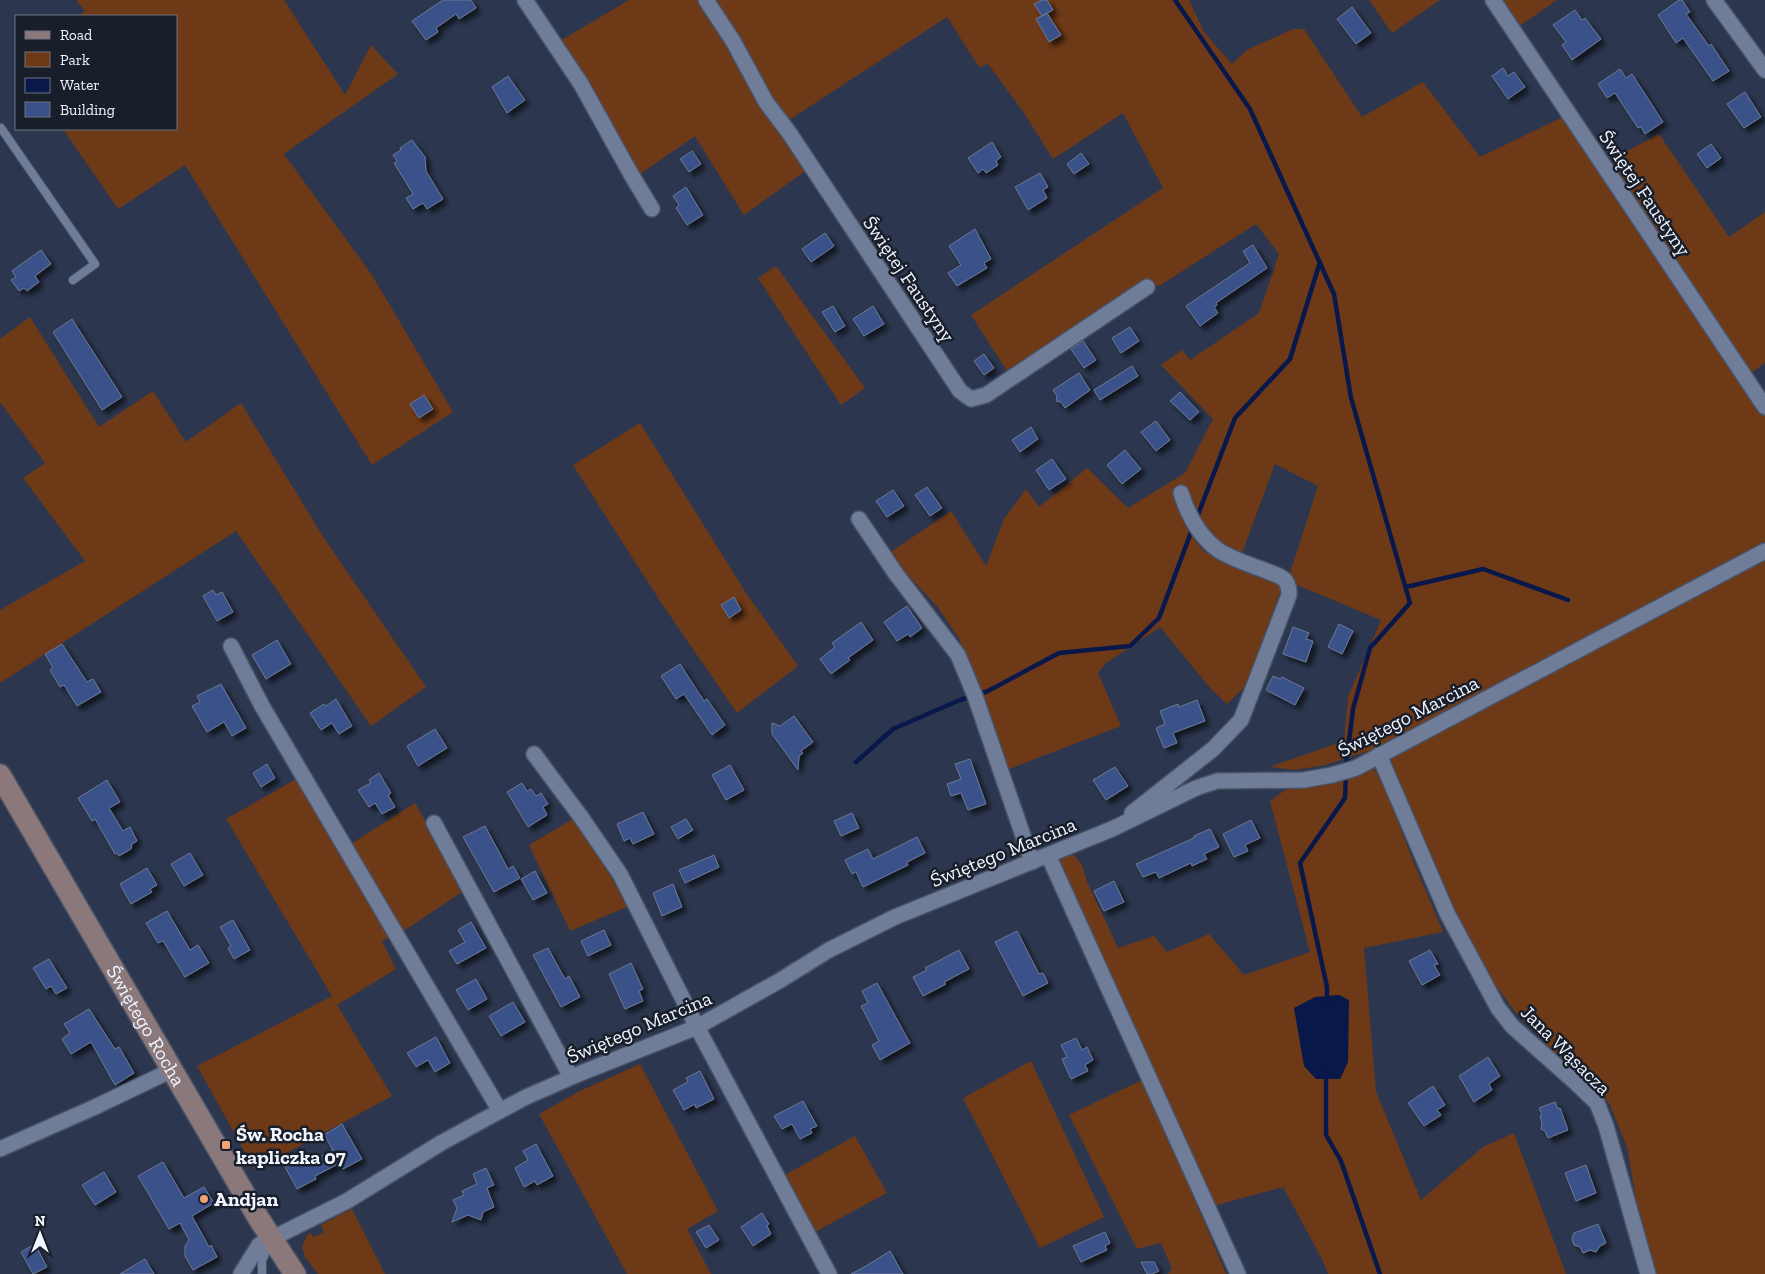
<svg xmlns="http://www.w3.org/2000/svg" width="1765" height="1274" font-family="'Zilla Slab',serif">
<defs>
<filter id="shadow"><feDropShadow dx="4.5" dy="4.5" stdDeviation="2.5" flood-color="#0009"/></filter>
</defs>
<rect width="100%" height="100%" fill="#2c374f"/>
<path fill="#6e3917" d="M 76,0 L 284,0 L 345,95 L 371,45 L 398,74 L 284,154 L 372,275 L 453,412 L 372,465 L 185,165 L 118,209 L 63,129 L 176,129 L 176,16 L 78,16 L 85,11 Z
M 629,0 L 698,0 L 808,169 L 744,215 L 695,136 L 640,174 L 560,41 Z
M 713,0 L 1189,0 L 1204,32 L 1232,64 L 1247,50 L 1293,29 L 1304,29 L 1362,117 L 1423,82 L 1480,157 L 1567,115 L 1765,402 L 1765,1274 L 1657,1274 L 1641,1228 L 1627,1147 L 1610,1105 L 1596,1082 L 1555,1053 L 1516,1013 L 1489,976 L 1454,908 L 1384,746 L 1325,765 L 1294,770 L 1269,767 L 1344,741 L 1348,697 L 1381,620 L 1297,585 L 1290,573 L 1318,486 L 1275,464 L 1242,553 L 1217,541 L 1206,525 L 1195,540 L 1204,552 L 1275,580 L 1281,589 L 1246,686 L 1227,704 L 1211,689 L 1160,627 L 1106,663 L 1098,673 L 1121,726 L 1009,769 L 964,658 L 960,640 L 937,606 L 888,554 L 951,511 L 986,566 L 1004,519 L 1026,489 L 1039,507 L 1087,468 L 1128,508 L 1185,473 L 1213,419 L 1161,365 L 1182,350 L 1190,360 L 1259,313 L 1279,254 L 1256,224 L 1159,286 L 1138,283 L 1009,374 L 971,315 L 1163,188 L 1123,113 L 1053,159 L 1022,110 L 988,64 L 979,67 L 947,17 L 789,120 L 760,77 Z
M 1369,0 L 1440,0 L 1392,33 Z
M 1500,0 L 1557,0 L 1518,27 Z
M 1659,134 L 1729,237 L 1765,212 L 1765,363 L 1751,373 L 1615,168 L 1614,158 Z
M 776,266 L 865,388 L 841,405 L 758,278 Z
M 30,317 L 99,427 L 153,391 L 186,442 L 241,403 L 324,538 L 426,687 L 371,726 L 236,531 L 0,683 L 0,610 L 85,561 L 23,478 L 45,463 L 0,402 L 0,339 Z
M 640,423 L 746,593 L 798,666 L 737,713 L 662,604 L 573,465 Z
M 1373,767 L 1387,793 L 1411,856 L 1443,932 L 1364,948 L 1376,1092 L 1421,1200 L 1483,1147 L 1514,1133 L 1566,1274 L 1328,1274 L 1322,1259 L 1283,1187 L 1213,1206 L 1055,862 L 1073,854 L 1082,865 L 1087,882 L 1118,948 L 1154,936 L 1167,952 L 1209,934 L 1244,975 L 1310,952 L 1270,801 L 1288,788 Z
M 298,778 L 390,937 L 382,941 L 396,969 L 337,1005 L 392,1096 L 255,1170 L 197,1066 L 332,996 L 226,819 Z
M 415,803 L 465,890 L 402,932 L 351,844 Z
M 576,817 L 605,868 L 629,906 L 570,931 L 529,845 Z
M 1031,1061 L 1104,1217 L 1040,1248 L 963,1098 Z
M 640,1064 L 718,1211 L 687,1229 L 711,1274 L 627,1274 L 539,1114 L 580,1091 Z
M 1144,1079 L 1226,1274 L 1168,1274 L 1172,1269 L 1161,1243 L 1137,1249 L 1069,1115 Z
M 855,1136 L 887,1193 L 811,1234 L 781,1177 Z
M 352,1209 L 385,1274 L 318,1274 L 305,1257 L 302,1247 L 307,1235 L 311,1233 L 313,1237 L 324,1232 L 321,1225 Z"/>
<path fill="#08184b" d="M 1339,995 L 1349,1000 L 1348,1062 L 1340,1079 L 1316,1079 L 1304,1066 L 1294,1008 L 1315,997 Z"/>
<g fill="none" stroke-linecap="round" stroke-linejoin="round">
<path stroke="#08184b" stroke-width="4.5" d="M 1175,0 L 1250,109 L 1334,294 L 1351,398 L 1410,603 L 1370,648 L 1353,709 L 1346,765
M 1196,520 L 1235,418 L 1290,359 L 1320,262
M 1406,587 L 1483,569 L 1568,600
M 856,762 L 893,729 L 960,700 L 988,691 L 1059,653 L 1130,646 L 1159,618 L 1193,527
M 1327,1001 L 1327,987 L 1300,863 L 1345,798 L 1346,774
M 1326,1073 L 1326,1135 L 1341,1161 L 1380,1274"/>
</g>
<path fill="#3a518a" stroke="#6c7994" filter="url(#shadow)" d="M 443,0 L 471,0 L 476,8 L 459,19 L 456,14 L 436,28 L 438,32 L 426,40 L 412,21 Z
M 1042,0 L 1047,0 L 1053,10 L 1042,16 L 1034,4 Z
M 1679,0 L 1682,0 L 1690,12 L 1686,14 L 1709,46 L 1711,44 L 1729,71 L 1713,81 L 1683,38 L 1676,43 L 1658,15 Z
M 1352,7 L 1371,33 L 1356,44 L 1337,19 Z
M 1575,10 L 1582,20 L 1585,18 L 1601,39 L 1572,60 L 1562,45 L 1566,42 L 1553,25 Z
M 1047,13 L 1061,35 L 1049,42 L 1036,19 Z
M 1503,68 L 1508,76 L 1514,72 L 1525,87 L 1508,99 L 1492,76 Z
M 1620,69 L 1626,78 L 1632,74 L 1663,122 L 1645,134 L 1641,127 L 1638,128 L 1615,93 L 1607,98 L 1598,84 Z
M 508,76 L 525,100 L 507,113 L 492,87 Z
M 1745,92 L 1761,117 L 1744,128 L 1727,104 Z
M 412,140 L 425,157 L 426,171 L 443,199 L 427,209 L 423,203 L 413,209 L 406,198 L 413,194 L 394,163 L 397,161 L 393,155 L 401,150 L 400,148 Z
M 992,142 L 1001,157 L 996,161 L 998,165 L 986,173 L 983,169 L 978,173 L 968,158 Z
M 1711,144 L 1721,158 L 1707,168 L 1697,154 Z
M 692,151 L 701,164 L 689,172 L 680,159 Z
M 1081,153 L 1089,164 L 1074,174 L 1067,164 Z
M 1040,173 L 1048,187 L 1043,190 L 1047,198 L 1028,210 L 1015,187 Z
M 686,187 L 703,215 L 687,225 L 676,208 L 679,205 L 673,196 Z
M 975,229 L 991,259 L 984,263 L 987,268 L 957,286 L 948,273 L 961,265 L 949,246 Z
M 825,233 L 834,246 L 811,262 L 802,249 Z
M 1253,245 L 1267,268 L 1216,303 L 1217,305 L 1214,307 L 1218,313 L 1200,326 L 1186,306 L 1250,263 L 1243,251 Z
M 41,250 L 51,264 L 35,276 L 39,282 L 27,291 L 24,288 L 19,291 L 11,280 L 16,277 L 12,271 Z
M 833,306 L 845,326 L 835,332 L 822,312 Z
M 873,306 L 884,324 L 864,336 L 853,319 Z
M 72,319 L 122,397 L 102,410 L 53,332 Z
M 1130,327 L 1139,341 L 1121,353 L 1112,338 Z
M 1083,341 L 1096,360 L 1084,368 L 1071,349 Z
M 984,354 L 994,368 L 984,375 L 974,361 Z
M 1132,366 L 1138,376 L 1100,400 L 1094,390 Z
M 1079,373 L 1090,390 L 1065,408 L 1061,402 L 1056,401 L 1057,396 L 1053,390 Z
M 1180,392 L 1199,412 L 1190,420 L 1170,401 Z
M 424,395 L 433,409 L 419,418 L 410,404 Z
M 1156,421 L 1170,440 L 1156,451 L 1141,432 Z
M 1031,427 L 1038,439 L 1020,452 L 1012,440 Z
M 1125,450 L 1141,469 L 1122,484 L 1107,465 Z
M 1052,459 L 1066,479 L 1049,490 L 1036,470 Z
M 927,487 L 942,508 L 930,516 L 915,495 Z
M 893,490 L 904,506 L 887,517 L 876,501 Z
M 213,590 L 216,595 L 222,592 L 233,612 L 217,621 L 203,596 Z
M 734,597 L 741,610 L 729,618 L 721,605 Z
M 907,606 L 922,628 L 910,637 L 908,634 L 897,641 L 884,622 Z
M 861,622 L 873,640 L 848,658 L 850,660 L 831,674 L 820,659 L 835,647 L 832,643 Z
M 1339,624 L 1353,631 L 1342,654 L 1328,647 Z
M 1293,627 L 1309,633 L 1306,639 L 1313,641 L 1306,662 L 1283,654 Z
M 277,640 L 291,664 L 266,679 L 252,655 Z
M 62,644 L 87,682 L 93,679 L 101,692 L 77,706 L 64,685 L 60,687 L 50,670 L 53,668 L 45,654 Z
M 680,664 L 704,701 L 707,699 L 725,725 L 712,735 L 684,694 L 676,699 L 661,676 Z
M 1273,676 L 1280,679 L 1282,677 L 1304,688 L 1295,705 L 1266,690 Z
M 221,684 L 246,728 L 232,736 L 224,722 L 207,732 L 192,706 L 200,702 L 197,696 Z
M 336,699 L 352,726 L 339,734 L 332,723 L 321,730 L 310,713 L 324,704 L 326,706 Z
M 1197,700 L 1205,721 L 1173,733 L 1177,743 L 1164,748 L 1156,728 L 1165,724 L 1160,711 L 1178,704 L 1179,707 Z
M 794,716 L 813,742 L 801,751 L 803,753 L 799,756 L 798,770 L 772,734 L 772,723 L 780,726 Z
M 435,729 L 447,748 L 418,766 L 407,746 Z
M 970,759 L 986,804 L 968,810 L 961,793 L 951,796 L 947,784 L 961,779 L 955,764 Z
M 267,764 L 275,778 L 261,787 L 253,773 Z
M 730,765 L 744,790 L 726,800 L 712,775 Z
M 1115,767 L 1128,786 L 1106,800 L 1093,780 Z
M 379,773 L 391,793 L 388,795 L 395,807 L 382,814 L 375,803 L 369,807 L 358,790 L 371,783 L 369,780 Z
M 107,780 L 120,802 L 109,808 L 123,831 L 130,827 L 137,841 L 132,844 L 131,849 L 119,856 L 117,853 L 115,854 L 95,819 L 92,821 L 78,798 Z
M 522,783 L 527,791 L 531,789 L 536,796 L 541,793 L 548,804 L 543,807 L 547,815 L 528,827 L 507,792 Z
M 643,812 L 654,834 L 633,844 L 630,838 L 624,841 L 617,824 Z
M 852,813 L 859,828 L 841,836 L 834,821 Z
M 686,819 L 693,830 L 678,839 L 671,827 Z
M 1251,820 L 1260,838 L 1245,845 L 1248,851 L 1234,857 L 1223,834 Z
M 485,826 L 508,869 L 513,866 L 520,878 L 494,892 L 463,837 Z
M 1210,829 L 1219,847 L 1204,854 L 1207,859 L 1192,866 L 1191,863 L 1159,878 L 1156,872 L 1143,877 L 1136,864 L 1194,838 L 1194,836 Z
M 917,837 L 925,853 L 907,862 L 908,865 L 863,887 L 856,872 L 852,874 L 845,860 L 868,849 L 873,859 Z
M 190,853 L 203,875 L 184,886 L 171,864 Z
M 714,855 L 719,867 L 685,883 L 679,870 Z
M 147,868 L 157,885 L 150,889 L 152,892 L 131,904 L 120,884 Z
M 535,871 L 547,893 L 533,900 L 521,879 Z
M 1114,881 L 1124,902 L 1104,911 L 1094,891 Z
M 673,884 L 682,907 L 662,916 L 653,893 Z
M 167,911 L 190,950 L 198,945 L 209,963 L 185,977 L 163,941 L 158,943 L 146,923 Z
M 233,920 L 250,950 L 234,959 L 228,948 L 231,946 L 220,927 Z
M 471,922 L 486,948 L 457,964 L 449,951 L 465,942 L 458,930 Z
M 604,930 L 611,945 L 588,956 L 581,941 Z
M 1017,931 L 1039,974 L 1043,973 L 1048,983 L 1023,996 L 995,942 Z
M 548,948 L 565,979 L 569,976 L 580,997 L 561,1007 L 533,955 Z
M 959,950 L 969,969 L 944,982 L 946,984 L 923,996 L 913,977 L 927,970 L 925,968 Z
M 1430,950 L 1438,964 L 1434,965 L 1440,975 L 1422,985 L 1409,961 Z
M 49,959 L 67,988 L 56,994 L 51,986 L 46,989 L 33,968 Z
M 631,963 L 643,989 L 639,991 L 643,1001 L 625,1009 L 609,974 Z
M 476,979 L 487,999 L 468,1010 L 456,990 Z
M 877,983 L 910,1043 L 880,1060 L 872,1045 L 879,1041 L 861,1006 L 868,1003 L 862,991 Z
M 513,1002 L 525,1022 L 501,1036 L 489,1016 Z
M 89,1009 L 115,1049 L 119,1047 L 134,1073 L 115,1085 L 91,1042 L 71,1054 L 62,1039 L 70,1033 L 64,1024 Z
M 436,1037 L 450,1063 L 435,1072 L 428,1060 L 416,1067 L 407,1053 Z
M 1076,1038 L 1082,1050 L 1087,1047 L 1093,1060 L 1085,1065 L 1088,1071 L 1071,1079 L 1062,1059 L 1067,1057 L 1061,1045 Z
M 1488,1057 L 1500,1076 L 1489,1084 L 1492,1090 L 1474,1102 L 1459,1076 Z
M 700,1071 L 714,1099 L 696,1108 L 695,1104 L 684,1110 L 673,1090 L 688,1082 L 686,1078 Z
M 1433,1086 L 1445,1105 L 1437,1110 L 1441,1115 L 1424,1126 L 1408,1103 Z
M 803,1101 L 817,1126 L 810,1129 L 812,1133 L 800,1139 L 792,1124 L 782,1129 L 774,1116 Z
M 1555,1102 L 1558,1109 L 1560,1108 L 1568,1130 L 1548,1138 L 1545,1131 L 1541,1129 L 1542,1124 L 1540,1116 L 1542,1115 L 1539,1108 Z
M 342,1124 L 362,1159 L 343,1169 L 340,1163 L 315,1176 L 316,1179 L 297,1189 L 285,1167 L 304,1157 L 308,1163 L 333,1150 L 324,1135 Z
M 536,1144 L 553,1176 L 537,1185 L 535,1181 L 524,1187 L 515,1168 L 528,1160 L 523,1151 Z
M 163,1162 L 184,1198 L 204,1187 L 214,1203 L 192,1216 L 209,1247 L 211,1245 L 217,1257 L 193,1270 L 185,1256 L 185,1246 L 189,1240 L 180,1223 L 169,1229 L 138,1176 Z
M 1586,1165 L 1596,1193 L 1576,1201 L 1565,1173 Z
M 486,1168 L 494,1185 L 487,1188 L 494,1207 L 483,1212 L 481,1220 L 468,1215 L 452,1222 L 457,1208 L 453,1200 L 464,1195 L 462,1191 L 477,1184 L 473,1174 Z
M 104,1172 L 116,1192 L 95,1205 L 82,1185 Z
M 762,1213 L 769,1224 L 767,1226 L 771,1234 L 753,1246 L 741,1227 Z
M 1598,1224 L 1606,1243 L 1600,1246 L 1596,1252 L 1590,1250 L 1583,1253 L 1580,1247 L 1574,1245 L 1572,1239 L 1574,1233 Z
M 709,1225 L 719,1240 L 706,1248 L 696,1232 Z
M 1105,1232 L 1110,1243 L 1105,1246 L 1107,1250 L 1081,1262 L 1073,1246 Z
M 35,1244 L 47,1267 L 33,1274 L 21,1252 Z
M 890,1251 L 903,1274 L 851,1274 L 866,1266 Z
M 145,1259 L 154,1274 L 120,1274 Z
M 1141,1262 L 1154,1262 L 1159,1271 L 1152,1274 L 1147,1274 Z"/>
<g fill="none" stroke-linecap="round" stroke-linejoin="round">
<g stroke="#495265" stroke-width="10">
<path id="lane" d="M 1,128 L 95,264 L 73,280
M 262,1274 L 262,1261 L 270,1241"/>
</g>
<g stroke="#495265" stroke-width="18">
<path id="street" d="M 525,0 L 581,84 L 632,176 L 652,209
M 706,0 L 733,41 L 766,102 L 790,134 L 960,391 L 971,399 L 986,395 L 1147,287
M 1493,0 L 1765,407
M 1714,0 L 1765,70
M 859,519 L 896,574 L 958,655 L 975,696 L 1032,862
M 231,646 L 262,706 L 500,1111
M 534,754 L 581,817 L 620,874 L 697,1027 L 829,1274
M 1379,755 L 1447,913 L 1498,1008 L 1512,1026 L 1576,1083 L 1597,1103 L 1606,1126 L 1648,1274
M 1132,813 L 1213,749 L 1241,720 L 1289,595 C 1289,590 1289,585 1285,580 C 1280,575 1271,573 1264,570 C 1248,564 1232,559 1218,550 C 1199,536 1188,515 1181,493
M 434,823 L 571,1077
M 1048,855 L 1238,1274
M 0,1149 L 95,1107 L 172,1070
M 241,1274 L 259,1245 L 347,1201 L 441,1143 L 485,1119 L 526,1097 L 581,1073 L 697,1027 L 779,981 L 829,950 L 895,917 L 1112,829 L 1196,788 L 1217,781 L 1304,780 L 1332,775 L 1356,768 L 1765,551"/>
</g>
<g stroke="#495265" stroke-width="24">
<g id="secondary">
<path id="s1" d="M 0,775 L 259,1219 L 295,1274"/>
</g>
</g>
<use href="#lane" stroke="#707d99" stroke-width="8"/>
<use href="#street" stroke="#707d99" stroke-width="15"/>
<use href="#secondary" stroke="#8a787b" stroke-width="21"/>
</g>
<g fill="#efa377" stroke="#191f2a" stroke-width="2">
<rect x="221" y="1140" width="10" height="10" rx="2.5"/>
<circle cx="204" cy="1199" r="5"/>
</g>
<g text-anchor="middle" stroke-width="5" stroke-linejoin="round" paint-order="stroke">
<g font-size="20" fill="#f1f5ff" stroke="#191f2a">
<text transform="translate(1645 193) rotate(56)" y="7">Świętej Faustyny</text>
<text transform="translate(909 279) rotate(56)" y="7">Świętej Faustyny</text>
<text transform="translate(1408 716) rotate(-27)" y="7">Świętego Marcina</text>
<text transform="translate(1003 852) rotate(-22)" y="7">Świętego Marcina</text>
<text dy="7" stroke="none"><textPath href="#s1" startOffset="290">Świętego Rocha</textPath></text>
<text transform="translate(639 1027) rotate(-23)" y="7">Świętego Marcina</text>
<text transform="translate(1566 1050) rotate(45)" y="7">Jana Wąsacza</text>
</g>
<g font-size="20" font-weight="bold" fill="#f1f5ff" stroke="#191f2a" text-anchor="start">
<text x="236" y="1141">Św. Rocha<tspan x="236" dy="23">kapliczka 07</tspan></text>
<text x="214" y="1206">Andjan</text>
</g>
</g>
<rect x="15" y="15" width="162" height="115" fill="#191f2a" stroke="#6f757f"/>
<rect x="25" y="31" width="25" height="8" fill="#8a787b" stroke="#6f757f"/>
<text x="60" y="40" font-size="15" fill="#f1f5ff">Road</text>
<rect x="25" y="52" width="25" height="15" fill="#6e3917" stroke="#6f757f"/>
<text x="60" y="65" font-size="15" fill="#f1f5ff">Park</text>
<rect x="25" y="78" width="25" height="15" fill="#08184b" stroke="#6f757f"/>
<text x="60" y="90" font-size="15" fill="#f1f5ff">Water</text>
<rect x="25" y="102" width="25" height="15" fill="#3a518a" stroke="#6f757f"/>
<text x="60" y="115" font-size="15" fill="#f1f5ff">Building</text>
<g transform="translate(40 1234)" stroke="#191f2a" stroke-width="4" paint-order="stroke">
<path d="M0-4L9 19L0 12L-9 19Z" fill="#f1f5ff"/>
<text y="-8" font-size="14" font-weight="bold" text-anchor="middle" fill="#f1f5ff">N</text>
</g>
</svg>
